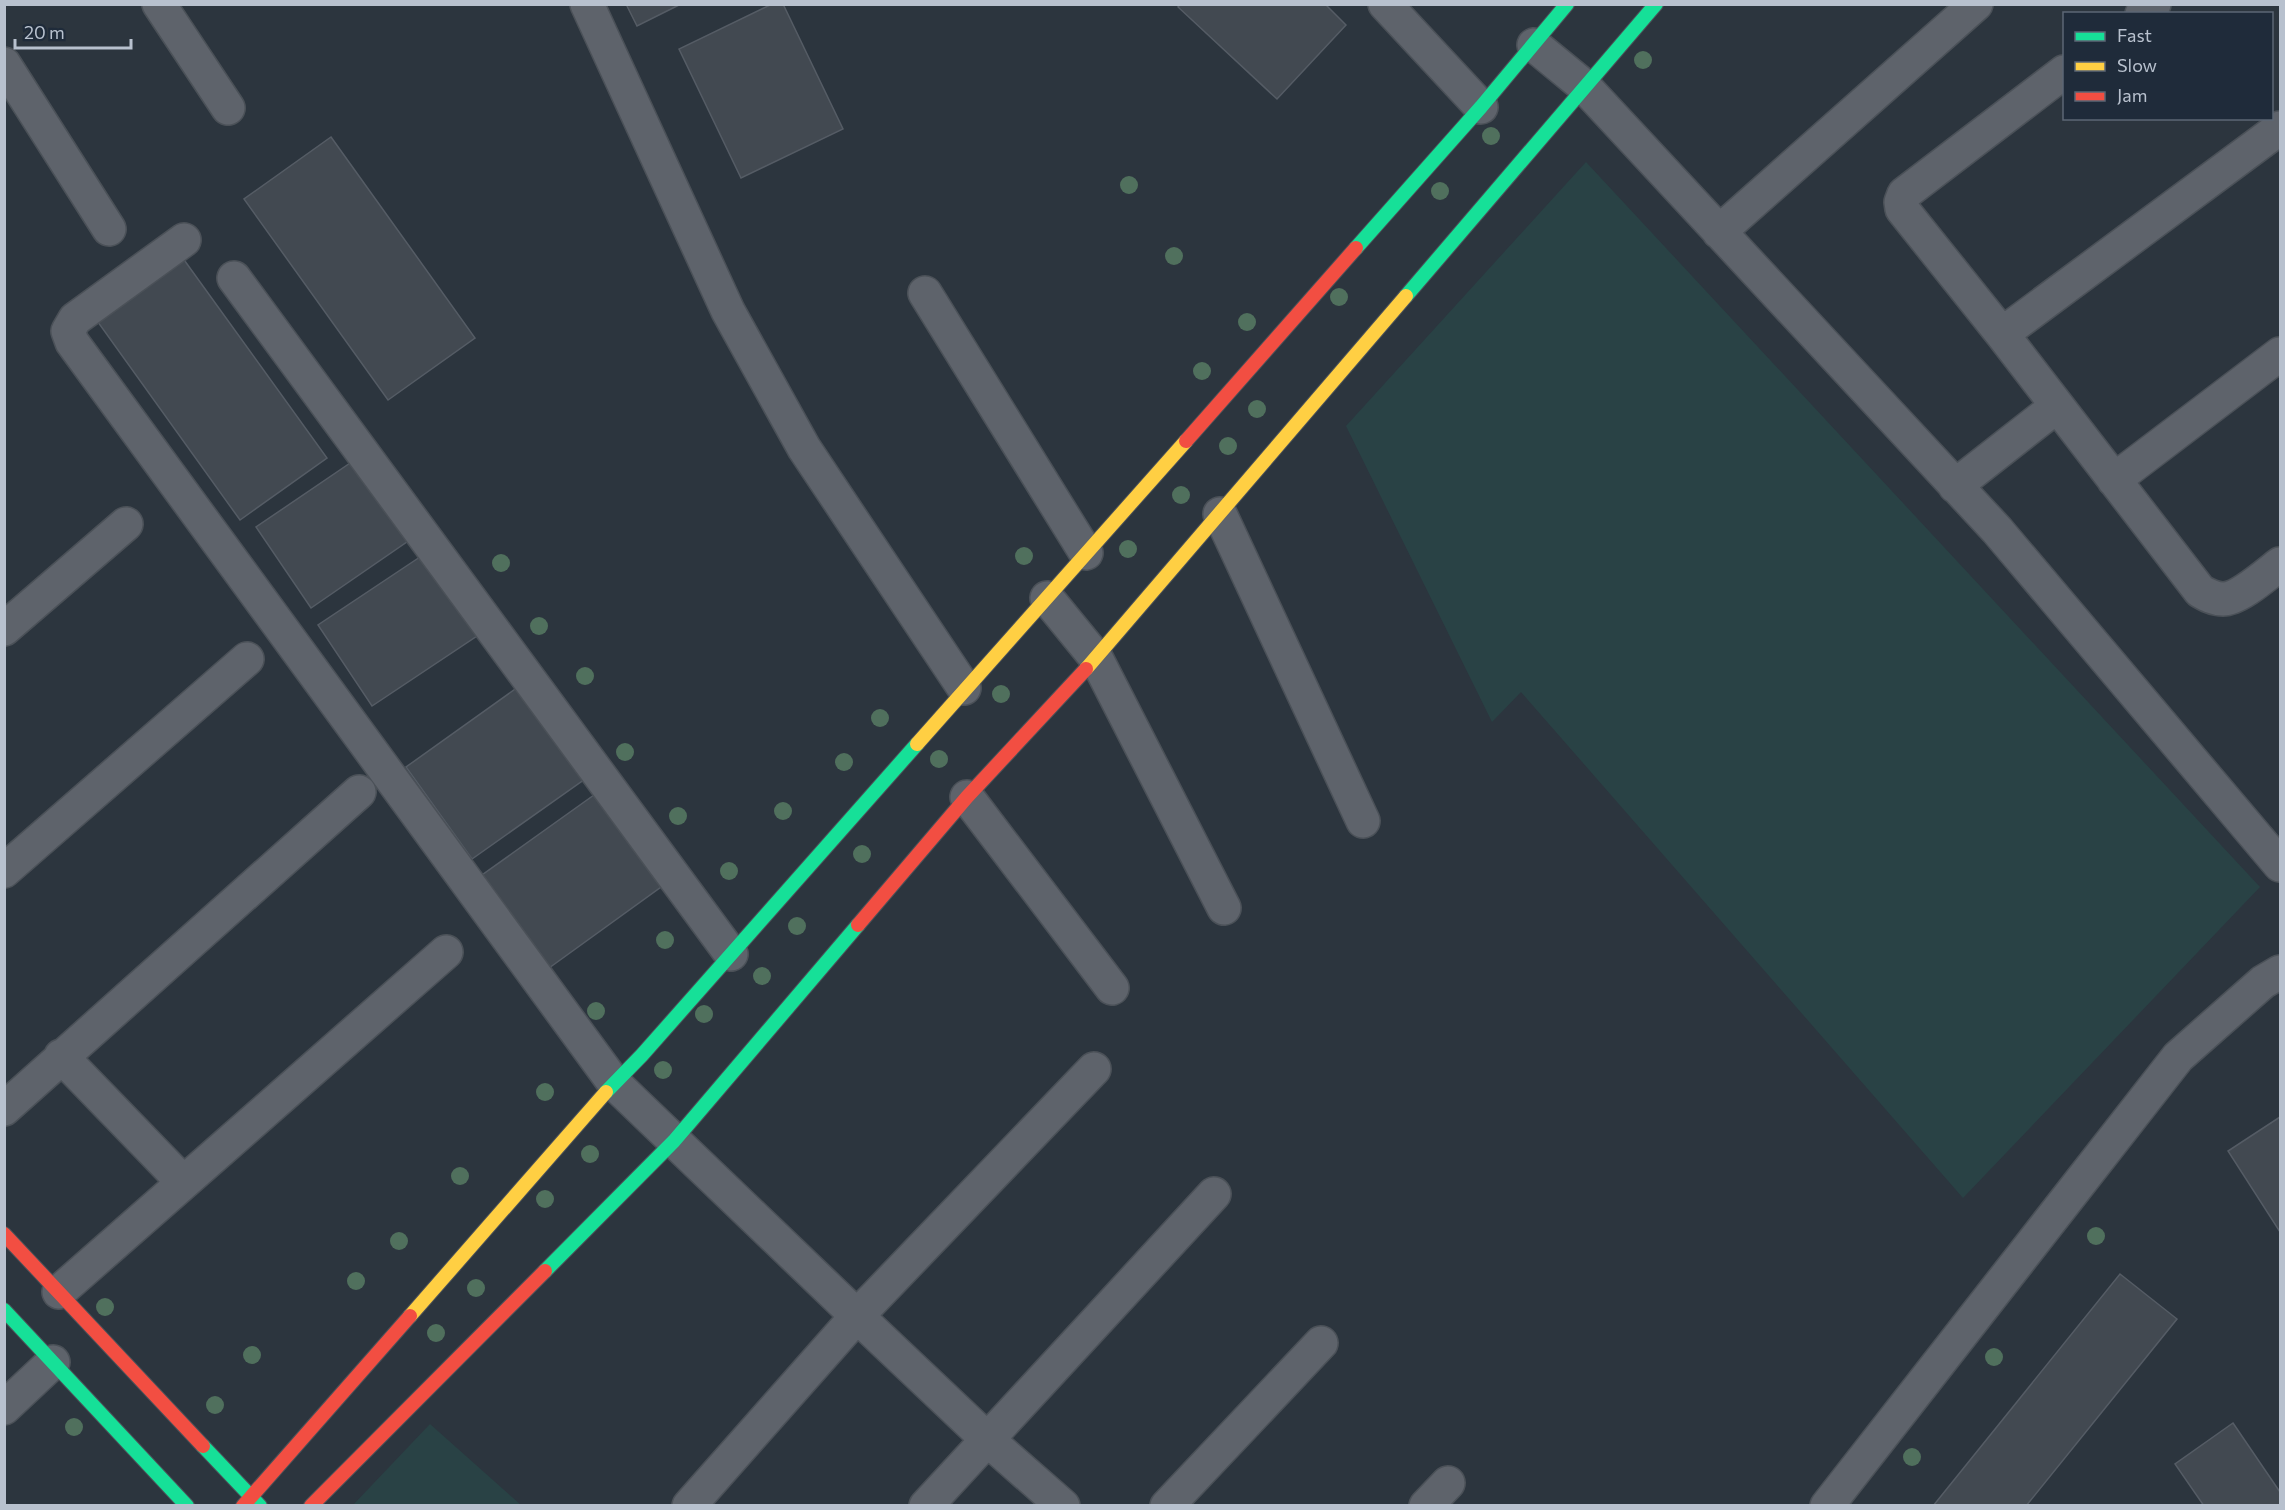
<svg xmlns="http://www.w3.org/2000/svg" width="2285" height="1510" font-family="Commissioner,sans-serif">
<rect width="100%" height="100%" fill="#2c353e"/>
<path fill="#294245" d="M 1586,162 L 2260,887 L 1963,1198 L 1521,692 L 1492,722 L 1346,426 Z
M 430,1424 L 521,1505 L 353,1505 Z"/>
<path fill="#424951" stroke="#555c65" stroke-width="1.5" d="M 626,4 L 681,4 L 637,26 Z
M 772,4 L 783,4 L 843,129 L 741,178 L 679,49 Z
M 1180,4 L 1325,4 L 1346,25 L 1277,99 L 1178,7 Z
M 331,137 L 475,338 L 388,400 L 244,199 Z
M 182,257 L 327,458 L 240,520 L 95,318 Z
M 359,457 L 414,537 L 311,608 L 256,527 Z
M 429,551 L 483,632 L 372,706 L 318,625 Z
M 518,687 L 585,779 L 472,859 L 406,767 Z
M 594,795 L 661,887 L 549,968 L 482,875 Z
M 2280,1117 L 2280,1232 L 2228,1151 Z
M 2120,1274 L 2177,1319 L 2026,1506 L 1933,1506 Z
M 2233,1423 L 2280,1492 L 2280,1506 L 2204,1506 L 2175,1464 Z"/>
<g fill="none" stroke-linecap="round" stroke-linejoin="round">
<g stroke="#4b5158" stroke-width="36">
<path id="street" d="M 159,4 L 228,108
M 587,4 L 728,311 L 804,448 L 964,688
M 1385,4 L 1481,107
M 2142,14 L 2154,4
M 1534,45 L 1584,86 L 1997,530 L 2280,865
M 4,64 L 109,229
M 2064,72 L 1904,194 L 1901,202 L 1902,209 L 2002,334 L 2200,591 C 2207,595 2214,599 2223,599 C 2239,599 2267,574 2280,564
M 1719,232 L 1976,4
M 184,240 L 75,319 L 68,331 L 72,342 L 614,1083 L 857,1316 L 988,1440 L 1063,1506
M 234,278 L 731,954
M 925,293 L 1086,553
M 2002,334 L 2280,128
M 2114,480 L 2280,354
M 1955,486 L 2057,406
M 1220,514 L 1363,821
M 1047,598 L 1096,658 L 1224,908
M 4,629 L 126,524
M 967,797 L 1112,988
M 4,871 L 247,659
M 61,1056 L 183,1182
M 4,1109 L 359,792
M 59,1292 L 446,952
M 4,1408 L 53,1362
M 689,1506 L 857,1316 L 1094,1069
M 926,1506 L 1214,1194
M 1167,1506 L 1321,1343
M 1426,1506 L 1448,1483
M 1827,1506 L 2178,1057 L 2263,982 L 2280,972"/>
</g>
<g stroke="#4b5158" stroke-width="16">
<path id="fast" d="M 1356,248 L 1481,107 L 1567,4
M 1406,296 L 1656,4
M 606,1092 L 642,1055 L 917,744
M 545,1271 L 674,1141 L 858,925
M 4,1310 L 187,1506
M 203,1446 L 260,1506"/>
</g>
<g stroke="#4b5158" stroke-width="16">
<path id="slow" d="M 1086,669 L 1406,296
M 917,744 L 1186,441
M 410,1316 L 606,1092"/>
</g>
<g stroke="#4b5158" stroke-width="16">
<path id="jam" d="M 1186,441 L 1356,248
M 858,925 L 967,797 L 1086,669
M 4,1234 L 203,1446
M 243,1506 L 410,1316
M 311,1506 L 545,1271"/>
</g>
<use href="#street" stroke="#5e636b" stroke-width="33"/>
<use href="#fast" stroke="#16e098" stroke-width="14"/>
<use href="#slow" stroke="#ffcf43" stroke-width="14"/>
<use href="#jam" stroke="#f24e42" stroke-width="14"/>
</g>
<g fill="#50705d">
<circle cx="1643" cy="60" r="9"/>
<circle cx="1491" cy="136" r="9"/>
<circle cx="1129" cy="185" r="9"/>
<circle cx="1440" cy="191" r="9"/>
<circle cx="1174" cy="256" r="9"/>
<circle cx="1339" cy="297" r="9"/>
<circle cx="1247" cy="322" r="9"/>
<circle cx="1202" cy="371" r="9"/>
<circle cx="1257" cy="409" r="9"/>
<circle cx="1228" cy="446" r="9"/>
<circle cx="1181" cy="495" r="9"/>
<circle cx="1128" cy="549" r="9"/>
<circle cx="1024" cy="556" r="9"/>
<circle cx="501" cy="563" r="9"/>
<circle cx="539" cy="626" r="9"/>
<circle cx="585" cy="676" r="9"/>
<circle cx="1001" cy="694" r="9"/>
<circle cx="880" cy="718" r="9"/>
<circle cx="625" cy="752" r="9"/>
<circle cx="939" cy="759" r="9"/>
<circle cx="844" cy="762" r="9"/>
<circle cx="783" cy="811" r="9"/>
<circle cx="678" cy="816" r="9"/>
<circle cx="862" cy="854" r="9"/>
<circle cx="729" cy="871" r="9"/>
<circle cx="797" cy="926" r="9"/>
<circle cx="665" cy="940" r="9"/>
<circle cx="762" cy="976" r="9"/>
<circle cx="596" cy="1011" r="9"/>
<circle cx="704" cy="1014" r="9"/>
<circle cx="663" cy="1070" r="9"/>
<circle cx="545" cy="1092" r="9"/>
<circle cx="590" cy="1154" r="9"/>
<circle cx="460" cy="1176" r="9"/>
<circle cx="545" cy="1199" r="9"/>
<circle cx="2096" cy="1236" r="9"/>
<circle cx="399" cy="1241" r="9"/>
<circle cx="356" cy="1281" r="9"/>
<circle cx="476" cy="1288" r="9"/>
<circle cx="105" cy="1307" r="9"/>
<circle cx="436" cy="1333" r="9"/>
<circle cx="252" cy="1355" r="9"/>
<circle cx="1994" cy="1357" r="9"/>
<circle cx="215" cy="1405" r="9"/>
<circle cx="74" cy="1427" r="9"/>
<circle cx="1912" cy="1457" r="9"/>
</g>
<rect width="2285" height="1510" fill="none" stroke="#b8c1ce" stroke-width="12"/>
<rect x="2063" y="12" width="210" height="108" fill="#1f2b3a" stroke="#5c6775" stroke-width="1.5"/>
<rect x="2075" y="32" width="30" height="9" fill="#16e098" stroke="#5c6775" stroke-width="1.5"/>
<text x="2117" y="42" font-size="18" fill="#b8c1ce">Fast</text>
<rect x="2075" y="62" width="30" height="9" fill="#ffcf43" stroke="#5c6775" stroke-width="1.5"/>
<text x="2117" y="72" font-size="18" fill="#b8c1ce">Slow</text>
<rect x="2075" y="92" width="30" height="9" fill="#f24e42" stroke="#5c6775" stroke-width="1.5"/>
<text x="2117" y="102" font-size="18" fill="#b8c1ce">Jam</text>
<path d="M15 39v9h116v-9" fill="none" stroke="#b8c1ce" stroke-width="3"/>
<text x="24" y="39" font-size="18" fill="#b8c1ce" stroke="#1f2b3a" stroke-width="4.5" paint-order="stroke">20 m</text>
</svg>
